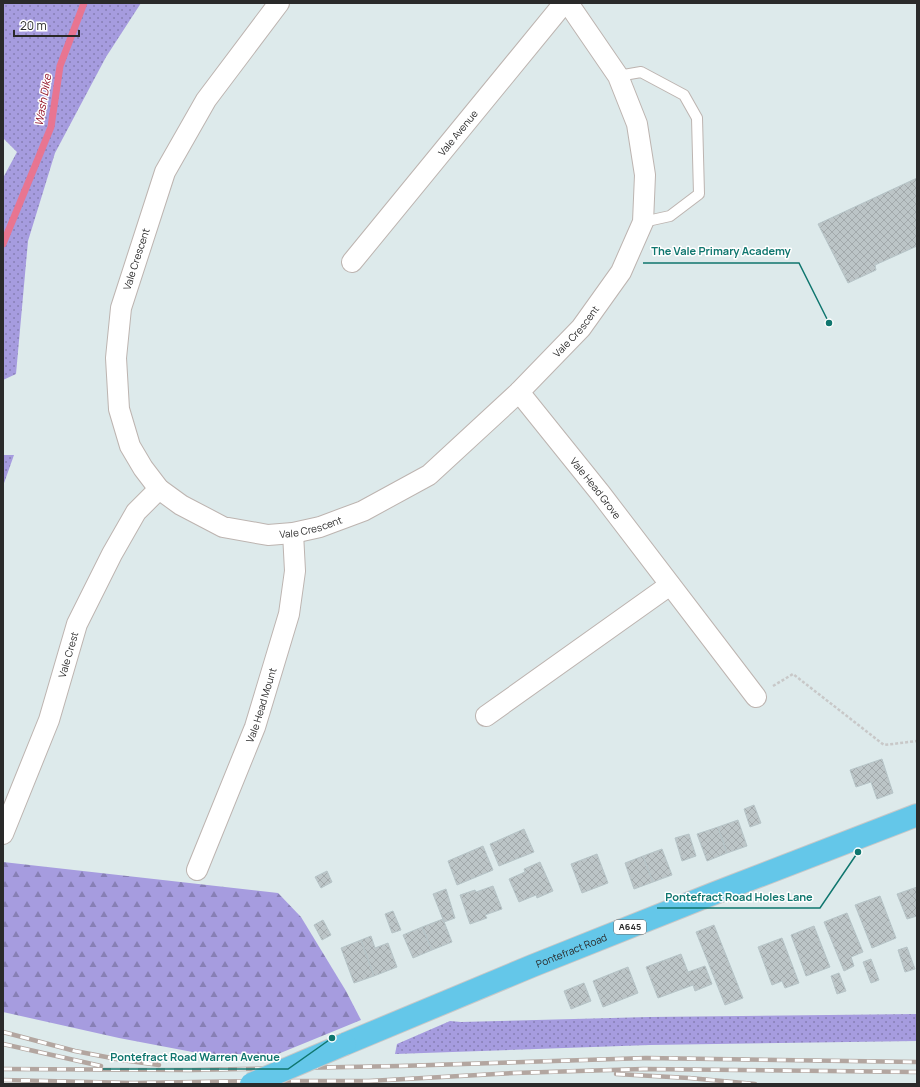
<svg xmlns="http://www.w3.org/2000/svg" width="920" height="1087" font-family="Manrope,sans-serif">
<defs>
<pattern id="green-dots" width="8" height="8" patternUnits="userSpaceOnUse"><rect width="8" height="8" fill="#a69cdf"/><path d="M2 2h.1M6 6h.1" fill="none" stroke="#877fb5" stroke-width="1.8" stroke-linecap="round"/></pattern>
<pattern id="forest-firs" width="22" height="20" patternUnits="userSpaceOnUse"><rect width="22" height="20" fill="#a69cdf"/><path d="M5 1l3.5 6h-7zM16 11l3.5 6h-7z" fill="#877fb5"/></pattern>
<pattern id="building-cross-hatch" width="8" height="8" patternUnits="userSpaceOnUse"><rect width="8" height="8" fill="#bcc5c7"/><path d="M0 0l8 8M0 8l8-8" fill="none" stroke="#a2a9ab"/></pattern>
</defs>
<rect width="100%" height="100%" fill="#ddeaeb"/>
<path fill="url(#green-dots)" d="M 3,3 L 141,3 L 106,57 L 55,153 L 28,241 L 16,374 L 3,380 L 3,178 L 17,152 L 3,138 Z
M 3,455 L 14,455 L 3,486 Z
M 917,1014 L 917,1041 L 650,1045 L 395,1054 L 397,1044 L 450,1021 L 461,1022 L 649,1017 Z"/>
<path fill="url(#forest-firs)" d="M 3,862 L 278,893 L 301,917 L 346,991 L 361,1020 L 278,1054 L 203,1054 L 119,1038 L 3,1012 Z"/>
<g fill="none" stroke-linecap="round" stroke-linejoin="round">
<path stroke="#e87591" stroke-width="7" d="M 3,244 L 51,127 L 60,66 L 84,3"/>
</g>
<path fill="url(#building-cross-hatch)" stroke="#b6c4c7" d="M 917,178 L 917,246 L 875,265 L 876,270 L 848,283 L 818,224 Z
M 882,759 L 893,793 L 877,799 L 871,782 L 856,787 L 850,770 Z
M 754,805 L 761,823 L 750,827 L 744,809 Z
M 738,820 L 747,846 L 727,853 L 718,827 Z
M 718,827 L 727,853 L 707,861 L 697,834 Z
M 524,829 L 534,852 L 499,866 L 490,844 Z
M 689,834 L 696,856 L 682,861 L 675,838 Z
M 483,846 L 493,870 L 457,885 L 448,861 Z
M 662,849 L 672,875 L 653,882 L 643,856 Z
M 597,854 L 608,883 L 582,893 L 571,864 Z
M 643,856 L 653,882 L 634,889 L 625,863 Z
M 540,862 L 553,891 L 537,898 L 536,895 L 519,902 L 509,879 L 525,872 L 524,869 Z
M 327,871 L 332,882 L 321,888 L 315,877 Z
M 493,886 L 502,909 L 485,915 L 487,918 L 470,924 L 460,895 L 475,890 L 476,892 Z
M 917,887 L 917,916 L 907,919 L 897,894 Z
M 446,889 L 455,918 L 444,922 L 433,894 Z
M 880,896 L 896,938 L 872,948 L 855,905 Z
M 393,911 L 401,930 L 392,933 L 385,914 Z
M 847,913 L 863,952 L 851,957 L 854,966 L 844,971 L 824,922 Z
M 443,919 L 452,942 L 432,950 L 422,927 Z
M 323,920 L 331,935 L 322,940 L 314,925 Z
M 714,925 L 743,998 L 725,1005 L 696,932 Z
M 814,926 L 830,967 L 806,976 L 791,935 Z
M 422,927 L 432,950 L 413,958 L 403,935 Z
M 371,936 L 375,948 L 388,943 L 397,967 L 374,976 L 361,940 Z
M 782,938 L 799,983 L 785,988 L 782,981 L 772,985 L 758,947 Z
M 361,940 L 374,976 L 354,983 L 341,948 Z
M 907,947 L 915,969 L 905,972 L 898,950 Z
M 681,954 L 688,972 L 705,966 L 712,984 L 695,991 L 693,985 L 658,998 L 646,967 Z
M 871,959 L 879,980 L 871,983 L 863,962 Z
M 628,967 L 638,993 L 603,1007 L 593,981 Z
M 839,973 L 846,991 L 837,994 L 831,976 Z
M 584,983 L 591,1001 L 571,1009 L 564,991 Z"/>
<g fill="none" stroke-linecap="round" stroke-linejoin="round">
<g stroke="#bdb4b0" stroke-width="12">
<path id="service" d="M 618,76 L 641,72 L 684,95 L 697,118 L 699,194 L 670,216 L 643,222"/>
</g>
<g stroke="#bdb4b0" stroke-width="22">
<g id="minor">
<path id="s1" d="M 279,3 L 206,100 L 165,172 L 121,308 L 116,358 L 119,409 L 130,446 L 143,468 L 159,489 L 181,505 L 223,527 L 268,535 L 293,533 L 320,527 L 363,511 L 429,475 L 519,392 L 581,328 L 621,272 L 643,222 L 645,175 L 637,124 L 618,76 L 568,3"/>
<path id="s2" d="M 352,262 L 564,3"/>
<path id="s3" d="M 519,392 L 601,494 L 756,697"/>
<path d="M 486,716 L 670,585"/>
<path id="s4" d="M 3,834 L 49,720 L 77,624 L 112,554 L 136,512 L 159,489"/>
<path id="s5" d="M 197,870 L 255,727 L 289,614 L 295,571 L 293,533"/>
</g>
</g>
<g stroke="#c8c8c8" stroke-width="24">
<g id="primary">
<path id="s6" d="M 345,1044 L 532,966 L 715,893 L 917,815"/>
</g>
</g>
<path stroke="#c8c8c8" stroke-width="2.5" stroke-dasharray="3 2" stroke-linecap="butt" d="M 773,686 L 793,674 L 884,745 L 917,741"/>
<use href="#service" stroke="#fff" stroke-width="10"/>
<use href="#minor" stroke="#fff" stroke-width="20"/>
<use href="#primary" stroke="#64c7e9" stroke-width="22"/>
<g stroke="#b3a6a0" stroke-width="4.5">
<path id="rail" d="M 3,1032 L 75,1051 L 122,1060 L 159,1065
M 3,1044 L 101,1066
M 3,1069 L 192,1070 L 400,1066 L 646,1058 L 917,1062
M 616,1074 L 689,1078 L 755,1084
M 3,1080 L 133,1083 L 256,1081 L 374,1081
M 369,1081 L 514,1073 L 643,1069 L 917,1072"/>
</g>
<use href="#rail" stroke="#fff" stroke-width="3" stroke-dasharray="9" stroke-linecap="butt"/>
<g stroke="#c8c8c8" stroke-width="24" stroke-linecap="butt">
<path id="primary-bridge" d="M 251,1084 L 345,1044"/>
</g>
<use href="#primary-bridge" stroke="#64c7e9" stroke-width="22"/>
</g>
<g text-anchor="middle" stroke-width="3" stroke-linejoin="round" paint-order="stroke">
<rect fill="#fff" stroke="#6a6a6a" stroke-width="1" x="614" y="920" width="32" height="14" rx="3"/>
<g font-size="9" font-weight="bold" fill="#2a2a2a">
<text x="630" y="930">A645</text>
</g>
<g font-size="10" fill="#2a2a2a" stroke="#fff">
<text dy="4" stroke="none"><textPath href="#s2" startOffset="167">Vale Avenue</textPath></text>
<text transform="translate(136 259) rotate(-72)" y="4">Vale Crescent</text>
<text dy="4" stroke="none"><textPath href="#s1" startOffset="1039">Vale Crescent</textPath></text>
<text dy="4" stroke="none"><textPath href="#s3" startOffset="123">Vale Head Grove</textPath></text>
<text dy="4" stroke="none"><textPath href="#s1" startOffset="703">Vale Crescent</textPath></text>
<text dy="4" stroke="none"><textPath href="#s4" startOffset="191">Vale Crest</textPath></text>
<text dy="4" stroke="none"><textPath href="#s5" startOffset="177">Vale Head Mount</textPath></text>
<text dy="4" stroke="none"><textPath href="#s6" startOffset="245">Pontefract Road</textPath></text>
</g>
<g font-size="11" font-style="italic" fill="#941429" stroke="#fff">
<text transform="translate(43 100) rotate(-80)" y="4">Wash Dike</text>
</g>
</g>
<path fill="none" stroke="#0f766e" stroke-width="1.5" d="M829 323L799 263H643M858 852L820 908H657M332 1038L288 1069H103"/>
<g fill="#0f766e" stroke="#fff" stroke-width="1.5">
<circle cx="829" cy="323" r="4"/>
<circle cx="858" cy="852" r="4"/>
<circle cx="332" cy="1038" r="4"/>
</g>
<g font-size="11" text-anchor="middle" font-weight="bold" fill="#0f766e" stroke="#fff" stroke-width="3" stroke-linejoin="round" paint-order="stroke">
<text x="721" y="255">The Vale Primary Academy</text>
<text x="739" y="901">Pontefract Road Holes Lane</text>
<text x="195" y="1061">Pontefract Road Warren Avenue</text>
</g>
<rect width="920" height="1087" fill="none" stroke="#2a2a2a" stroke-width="8"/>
<path d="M14 30v6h65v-6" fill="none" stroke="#2a2a2a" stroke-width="2"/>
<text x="20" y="30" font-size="12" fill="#2a2a2a" stroke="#ffffff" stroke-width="3" paint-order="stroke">20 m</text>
</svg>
